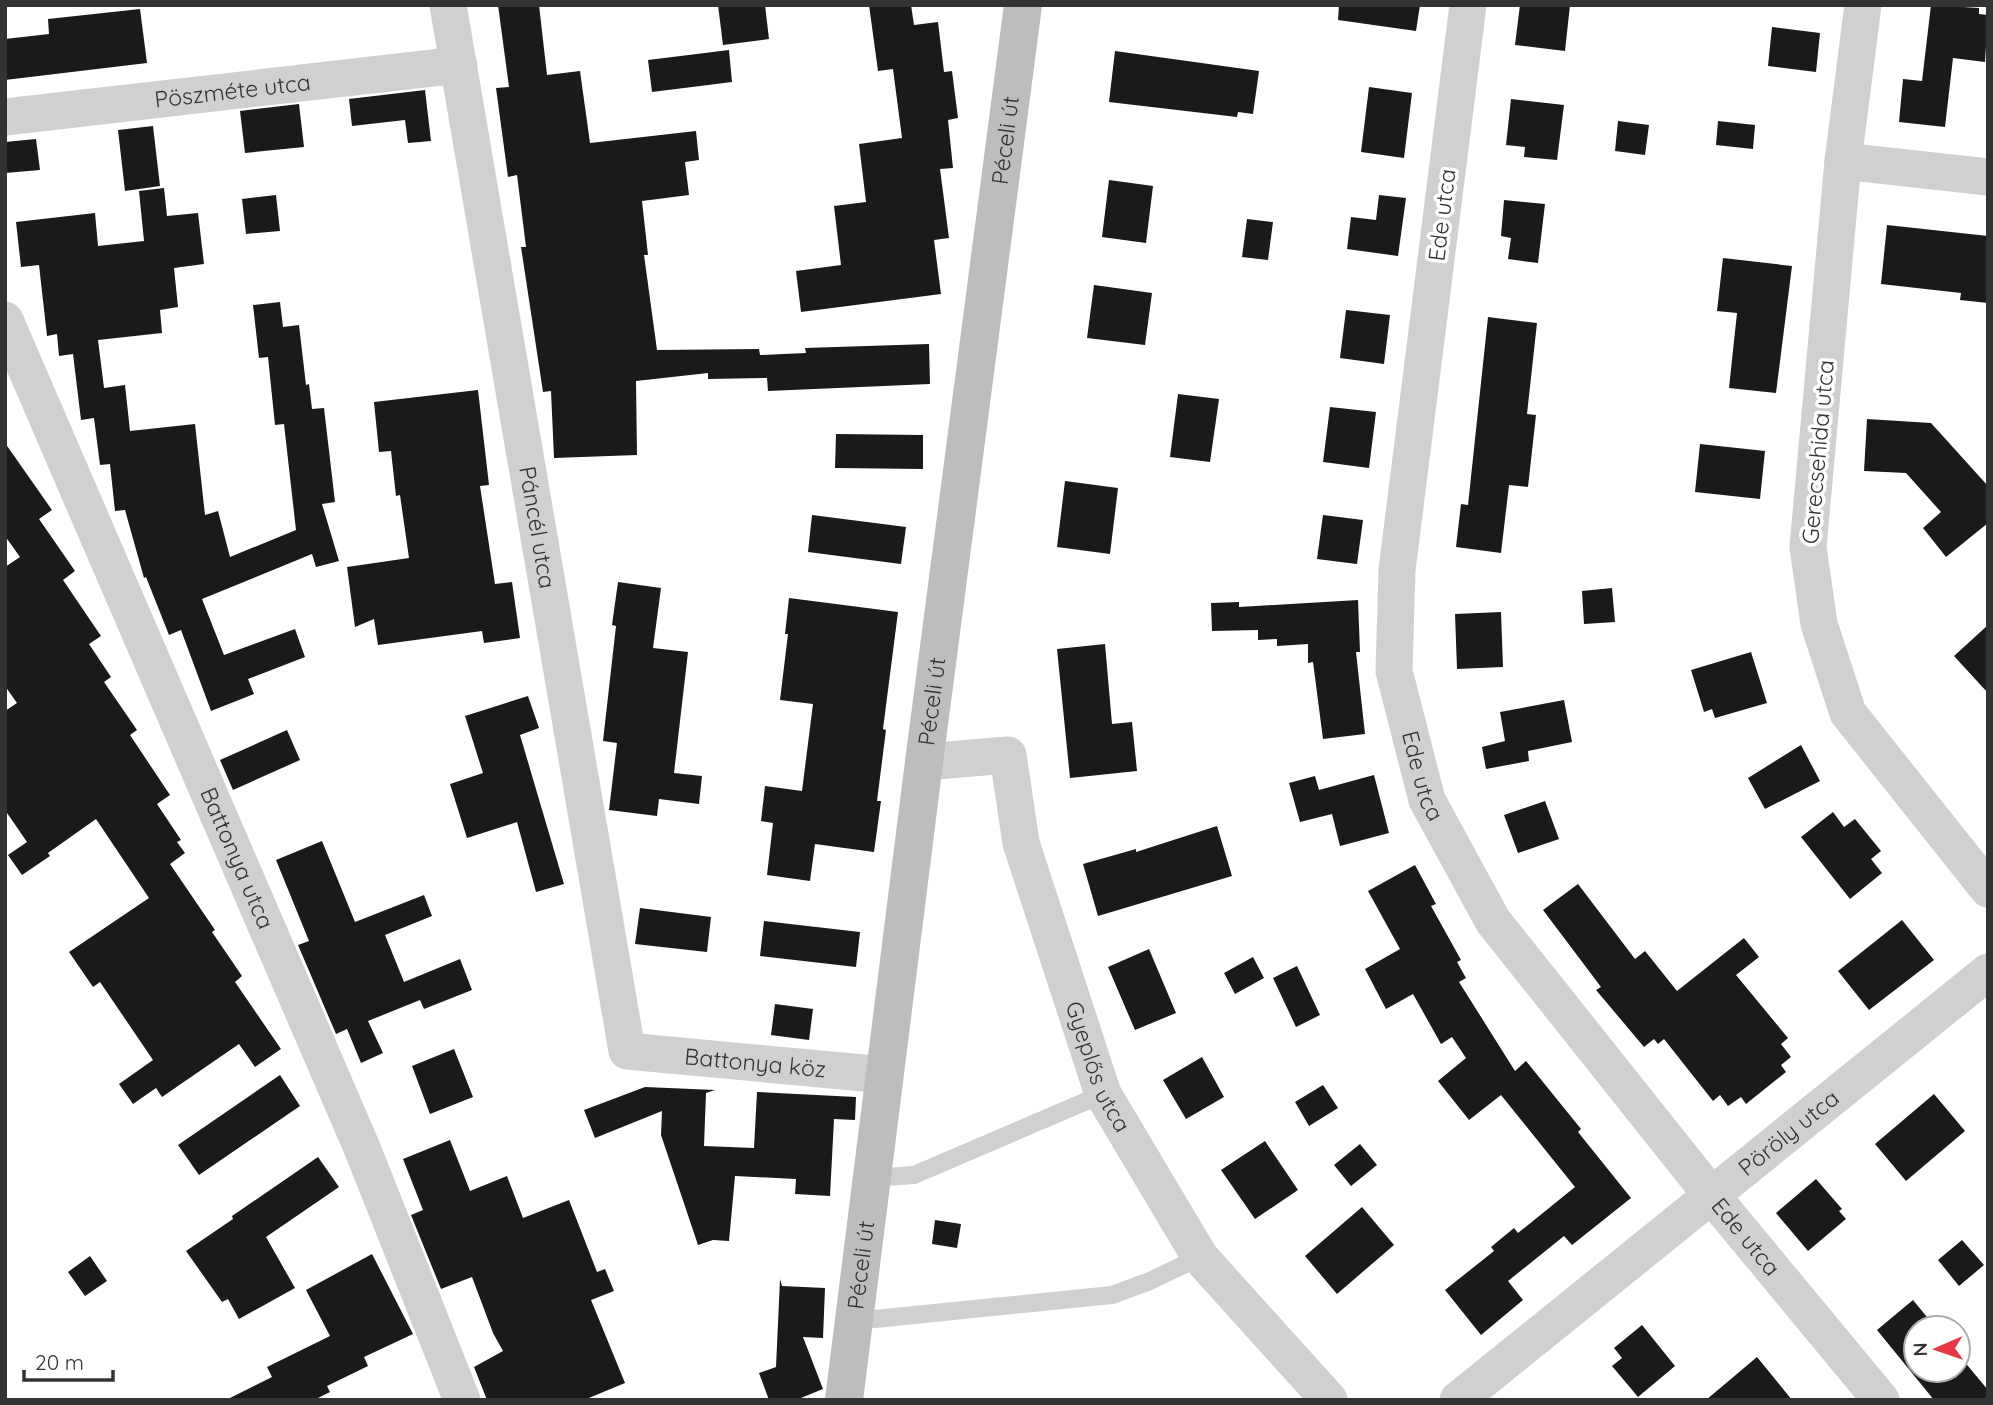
<svg xmlns="http://www.w3.org/2000/svg" width="1993" height="1405" font-family="Quicksand,sans-serif">
<rect width="100%" height="100%" fill="#fff"/>
<path fill="#1a1a1a" d="M 498,5 L 539,5 L 547,75 L 580,71 L 590,143 L 696,131 L 699,160 L 685,162 L 689,195 L 642,201 L 648,255 L 644,255 L 657,350 L 759,349 L 760,355 L 806,353 L 805,348 L 929,344 L 930,384 L 768,391 L 767,378 L 708,379 L 708,373 L 636,381 L 637,455 L 554,458 L 551,391 L 543,392 L 521,247 L 526,247 L 517,175 L 508,177 L 496,88 L 509,87 Z
M 718,5 L 765,5 L 769,39 L 723,45 Z
M 869,5 L 911,5 L 914,25 L 938,22 L 944,72 L 952,71 L 958,118 L 948,120 L 953,168 L 940,169 L 949,238 L 934,240 L 941,294 L 801,312 L 796,271 L 841,265 L 834,206 L 866,202 L 859,144 L 902,138 L 893,69 L 878,71 Z
M 1339,5 L 1420,5 L 1416,31 L 1338,20 Z
M 1520,5 L 1570,5 L 1565,51 L 1515,45 Z
M 1931,5 L 1979,8 L 1979,14 L 1988,15 L 1985,62 L 1953,58 L 1945,127 L 1899,122 L 1903,79 L 1922,81 Z
M 140,9 L 147,63 L 5,80 L 5,39 L 49,34 L 48,19 Z
M 1772,27 L 1820,33 L 1816,72 L 1768,66 Z
M 729,50 L 732,82 L 652,92 L 648,60 Z
M 1115,51 L 1259,71 L 1253,114 L 1238,112 L 1237,117 L 1109,102 Z
M 1369,87 L 1412,93 L 1404,158 L 1361,152 Z
M 425,90 L 431,141 L 408,143 L 405,120 L 352,126 L 349,99 Z
M 1511,99 L 1564,105 L 1557,160 L 1524,157 L 1525,147 L 1506,145 Z
M 299,104 L 304,147 L 245,153 L 240,111 Z
M 1618,121 L 1649,125 L 1645,155 L 1615,151 Z
M 1718,121 L 1755,125 L 1753,149 L 1716,145 Z
M 153,126 L 160,186 L 125,191 L 118,130 Z
M 36,139 L 40,170 L 5,173 L 5,142 Z
M 1109,180 L 1153,186 L 1146,243 L 1102,237 Z
M 164,188 L 167,216 L 198,213 L 204,264 L 174,268 L 178,307 L 160,310 L 162,333 L 98,340 L 104,388 L 125,385 L 130,431 L 195,424 L 205,515 L 218,511 L 230,557 L 296,530 L 284,424 L 275,425 L 268,357 L 259,358 L 253,305 L 280,302 L 283,327 L 299,325 L 306,385 L 309,384 L 312,409 L 324,408 L 335,502 L 322,504 L 339,561 L 316,567 L 312,554 L 202,599 L 224,655 L 295,629 L 305,657 L 248,679 L 254,694 L 211,711 L 181,630 L 169,635 L 146,577 L 144,578 L 125,510 L 115,511 L 110,464 L 100,465 L 94,418 L 81,420 L 73,354 L 59,356 L 57,334 L 47,336 L 39,265 L 21,267 L 16,222 L 95,213 L 98,246 L 144,241 L 139,191 Z
M 276,195 L 280,231 L 246,234 L 242,199 Z
M 1379,195 L 1406,198 L 1398,256 L 1347,249 L 1351,217 L 1376,220 Z
M 1504,200 L 1545,204 L 1538,263 L 1508,259 L 1511,238 L 1501,236 Z
M 1247,219 L 1273,222 L 1268,260 L 1242,257 Z
M 1887,225 L 1988,236 L 1988,303 L 1960,300 L 1961,293 L 1881,284 Z
M 1723,258 L 1792,266 L 1776,393 L 1729,388 L 1737,313 L 1717,311 Z
M 1094,285 L 1152,293 L 1145,345 L 1087,338 Z
M 1346,310 L 1390,315 L 1384,364 L 1340,358 Z
M 1488,317 L 1537,323 L 1527,414 L 1536,415 L 1528,487 L 1509,485 L 1501,553 L 1456,547 L 1461,504 L 1468,505 Z
M 478,390 L 489,485 L 480,486 L 495,584 L 512,582 L 520,638 L 484,643 L 482,631 L 378,645 L 374,619 L 355,627 L 347,567 L 409,558 L 400,495 L 396,496 L 391,451 L 379,452 L 374,402 Z
M 1178,394 L 1219,399 L 1210,462 L 1170,457 Z
M 1330,407 L 1376,412 L 1369,468 L 1323,462 Z
M 1867,419 L 1931,423 L 1988,486 L 1988,523 L 1946,557 L 1923,528 L 1941,512 L 1906,473 L 1864,471 Z
M 836,434 L 923,435 L 923,469 L 835,468 Z
M 5,443 L 52,510 L 39,519 L 75,571 L 63,580 L 101,636 L 89,644 L 111,677 L 104,682 L 137,730 L 130,735 L 170,795 L 157,804 L 181,840 L 177,842 L 185,853 L 170,864 L 215,930 L 212,932 L 242,976 L 235,982 L 281,1049 L 255,1067 L 239,1044 L 162,1097 L 156,1088 L 133,1104 L 119,1084 L 153,1060 L 100,982 L 93,987 L 69,952 L 149,898 L 96,819 L 48,853 L 50,856 L 22,875 L 8,855 L 27,842 L 5,810 L 5,711 L 17,703 L 5,686 L 5,567 L 20,557 L 5,536 Z
M 1700,444 L 1765,451 L 1760,499 L 1695,492 Z
M 1065,481 L 1118,488 L 1110,554 L 1057,547 Z
M 812,515 L 906,527 L 901,564 L 808,552 Z
M 1323,515 L 1363,520 L 1357,564 L 1317,559 Z
M 618,582 L 661,588 L 653,648 L 688,652 L 674,773 L 702,776 L 699,804 L 659,799 L 657,816 L 609,810 L 617,743 L 603,741 L 616,626 L 612,625 Z
M 1612,588 L 1615,622 L 1584,624 L 1582,591 Z
M 789,598 L 898,612 L 883,729 L 886,730 L 877,801 L 881,801 L 874,852 L 815,844 L 810,881 L 767,875 L 773,823 L 761,821 L 765,786 L 802,791 L 813,704 L 780,700 L 788,634 L 785,634 Z
M 1358,600 L 1360,652 L 1356,652 L 1365,734 L 1323,739 L 1313,662 L 1308,663 L 1308,644 L 1277,646 L 1277,639 L 1258,640 L 1258,630 L 1212,631 L 1211,603 L 1239,602 L 1239,607 Z
M 1501,612 L 1503,667 L 1457,669 L 1455,614 Z
M 1988,625 L 1988,693 L 1954,656 Z
M 1105,644 L 1112,724 L 1132,722 L 1137,771 L 1070,778 L 1057,649 Z
M 1751,652 L 1767,703 L 1715,718 L 1712,709 L 1704,712 L 1691,670 Z
M 528,696 L 539,728 L 520,735 L 564,884 L 536,892 L 517,822 L 467,838 L 450,784 L 483,773 L 465,716 Z
M 1564,700 L 1572,742 L 1528,751 L 1529,761 L 1486,769 L 1482,747 L 1505,741 L 1500,712 Z
M 287,730 L 300,760 L 233,790 L 220,760 Z
M 1801,745 L 1820,781 L 1765,809 L 1748,778 Z
M 1374,775 L 1389,833 L 1340,846 L 1332,814 L 1300,822 L 1289,783 L 1315,776 L 1319,790 Z
M 1545,801 L 1559,839 L 1518,853 L 1504,815 Z
M 1833,812 L 1844,827 L 1855,819 L 1881,851 L 1871,859 L 1882,873 L 1850,899 L 1801,837 Z
M 1217,826 L 1232,876 L 1098,916 L 1083,864 L 1136,849 L 1136,852 Z
M 322,841 L 355,922 L 424,895 L 432,916 L 385,935 L 404,982 L 460,959 L 472,990 L 424,1009 L 420,1000 L 368,1021 L 383,1053 L 361,1063 L 347,1029 L 336,1034 L 298,945 L 309,941 L 276,860 Z
M 1415,865 L 1436,904 L 1431,906 L 1461,960 L 1457,962 L 1466,978 L 1459,982 L 1515,1071 L 1526,1061 L 1581,1129 L 1578,1132 L 1631,1198 L 1572,1245 L 1564,1236 L 1508,1281 L 1523,1300 L 1481,1335 L 1445,1290 L 1494,1251 L 1491,1247 L 1514,1228 L 1518,1233 L 1575,1187 L 1501,1095 L 1469,1120 L 1438,1081 L 1466,1058 L 1452,1037 L 1441,1044 L 1413,994 L 1386,1009 L 1365,969 L 1400,949 L 1368,891 Z
M 1578,884 L 1635,959 L 1645,951 L 1677,991 L 1744,938 L 1759,957 L 1736,975 L 1788,1038 L 1781,1044 L 1791,1057 L 1781,1065 L 1786,1072 L 1746,1104 L 1741,1097 L 1728,1106 L 1720,1095 L 1713,1101 L 1664,1039 L 1658,1044 L 1654,1039 L 1644,1047 L 1596,990 L 1601,987 L 1543,910 Z
M 640,908 L 711,917 L 707,952 L 635,944 Z
M 1902,920 L 1934,960 L 1869,1010 L 1838,971 Z
M 764,921 L 860,932 L 856,967 L 760,956 Z
M 1149,949 L 1176,1013 L 1135,1030 L 1108,967 Z
M 1253,957 L 1264,978 L 1235,994 L 1224,973 Z
M 1297,966 L 1320,1015 L 1296,1027 L 1273,978 Z
M 775,1004 L 813,1009 L 809,1040 L 771,1035 Z
M 454,1049 L 473,1097 L 430,1114 L 412,1066 Z
M 1202,1057 L 1224,1097 L 1186,1119 L 1163,1080 Z
M 280,1075 L 300,1106 L 199,1175 L 178,1145 Z
M 1323,1085 L 1338,1108 L 1309,1126 L 1295,1102 Z
M 645,1087 L 715,1090 L 706,1093 L 704,1146 L 754,1148 L 757,1092 L 856,1097 L 855,1120 L 834,1119 L 830,1196 L 795,1194 L 796,1179 L 735,1176 L 729,1241 L 713,1240 L 698,1245 L 661,1135 L 662,1111 L 595,1138 L 584,1110 Z
M 1934,1094 L 1965,1131 L 1906,1181 L 1875,1144 Z
M 450,1140 L 470,1191 L 507,1176 L 523,1218 L 569,1200 L 597,1272 L 605,1269 L 614,1291 L 591,1300 L 625,1383 L 584,1400 L 487,1400 L 474,1367 L 503,1351 L 493,1333 L 472,1277 L 441,1289 L 411,1215 L 423,1210 L 403,1159 Z
M 1265,1141 L 1298,1190 L 1255,1219 L 1221,1170 Z
M 1360,1144 L 1377,1165 L 1351,1186 L 1334,1165 Z
M 318,1157 L 339,1187 L 266,1237 L 295,1288 L 239,1319 L 228,1299 L 222,1302 L 186,1251 L 233,1219 L 232,1216 Z
M 1816,1179 L 1842,1209 L 1839,1211 L 1846,1219 L 1808,1251 L 1776,1213 Z
M 1362,1207 L 1394,1245 L 1337,1294 L 1305,1256 Z
M 935,1220 L 961,1224 L 957,1248 L 932,1244 Z
M 1962,1240 L 1984,1265 L 1959,1286 L 1938,1260 Z
M 372,1254 L 413,1334 L 364,1357 L 368,1366 L 327,1386 L 330,1392 L 314,1400 L 226,1400 L 272,1377 L 267,1367 L 330,1336 L 306,1290 Z
M 90,1256 L 107,1281 L 85,1296 L 68,1272 Z
M 780,1279 L 782,1286 L 825,1288 L 823,1338 L 803,1337 L 823,1389 L 796,1400 L 769,1400 L 759,1373 L 776,1367 Z
M 1913,1300 L 1936,1328 L 1916,1328 L 1916,1370 L 1958,1370 L 1958,1354 L 1988,1390 L 1988,1400 L 1934,1400 L 1877,1330 Z
M 1642,1325 L 1675,1366 L 1638,1397 L 1612,1366 L 1622,1358 L 1614,1348 Z
M 1757,1357 L 1792,1400 L 1706,1400 Z"/>
<g fill="none" stroke-linecap="round" stroke-linejoin="round">
<path stroke="#d0d0d0" stroke-width="18" d="M 873,1178 L 914,1175 L 1103,1094
M 855,1321 L 1112,1295 L 1150,1281 L 1200,1257"/>
<g stroke="#d0d0d0" stroke-width="37">
<path id="s1" d="M 448,5 L 627,1051 L 885,1075"/>
<path id="s2" d="M 1468,5 L 1397,570 L 1394,671 L 1427,800 L 1493,921 L 1712,1196 L 1881,1400"/>
<path d="M 1863,5 L 1843,161 L 1808,547 L 1819,624 L 1848,713 L 1988,889"/>
<path id="s3" d="M 5,117 L 459,65"/>
<path d="M 1843,161 L 1988,177"/>
<path id="s4" d="M 5,320 L 362,1148 L 462,1400"/>
<path id="s5" d="M 924,762 L 1008,755 L 1021,843 L 1103,1094 L 1200,1257 L 1329,1400"/>
<path id="s6" d="M 1458,1400 L 1988,972"/>
</g>
<path stroke="#bdbdbd" stroke-width="38" id="s7" d="M 844,1400 L 924,762 L 1023,5"/>
</g>
<g text-anchor="middle" stroke-width="7" stroke-linejoin="round" paint-order="stroke">
<g font-size="23" fill="#333" stroke="#fff">
<text dy="8" stroke="none"><textPath href="#s3" startOffset="229">Pöszméte utca</textPath></text>
<text dy="8" stroke="none"><textPath href="#s7" startOffset="1270">Péceli út</textPath></text>
<text transform="translate(1442 215) rotate(-83)" y="8">Ede utca</text>
<text transform="translate(1818 452) rotate(-85)" y="8">Gerecsehida utca</text>
<text dy="8" stroke="none"><textPath href="#s1" startOffset="530">Páncél utca</textPath></text>
<text dy="8" stroke="none"><textPath href="#s7" startOffset="704">Péceli út</textPath></text>
<text dy="8" stroke="none"><textPath href="#s2" startOffset="779">Ede utca</textPath></text>
<text dy="8" stroke="none"><textPath href="#s4" startOffset="586">Battonya utca</textPath></text>
<text dy="8" stroke="none"><textPath href="#s1" startOffset="1190">Battonya köz</textPath></text>
<text dy="8" stroke="none"><textPath href="#s5" startOffset="410">Gyeplős utca</textPath></text>
<text dy="8" stroke="none"><textPath href="#s6" startOffset="425">Pöröly utca</textPath></text>
<text dy="8" stroke="none"><textPath href="#s2" startOffset="1346">Ede utca</textPath></text>
<text dy="8" stroke="none"><textPath href="#s7" startOffset="136">Péceli út</textPath></text>
</g>
</g>
<rect width="1993" height="1405" fill="none" stroke="#333333" stroke-width="14"/>
<g transform="translate(1937 1349) rotate(268)"><circle r="33" fill="#ffffff" stroke="#adadad" stroke-width="2"/>
<path d="M0-5L12 26L0 18L-12 26Z" fill="#e63946"/>
<text y="-10" font-size="19" font-weight="bold" text-anchor="middle" fill="#333333">N</text>
</g>
<path d="M24 1370v10h89v-10" fill="none" stroke="#333333" stroke-width="3.5"/>
<text x="35" y="1370" font-size="21" fill="#333333" stroke="#ffffff" stroke-width="5" paint-order="stroke">20 m</text>
</svg>
